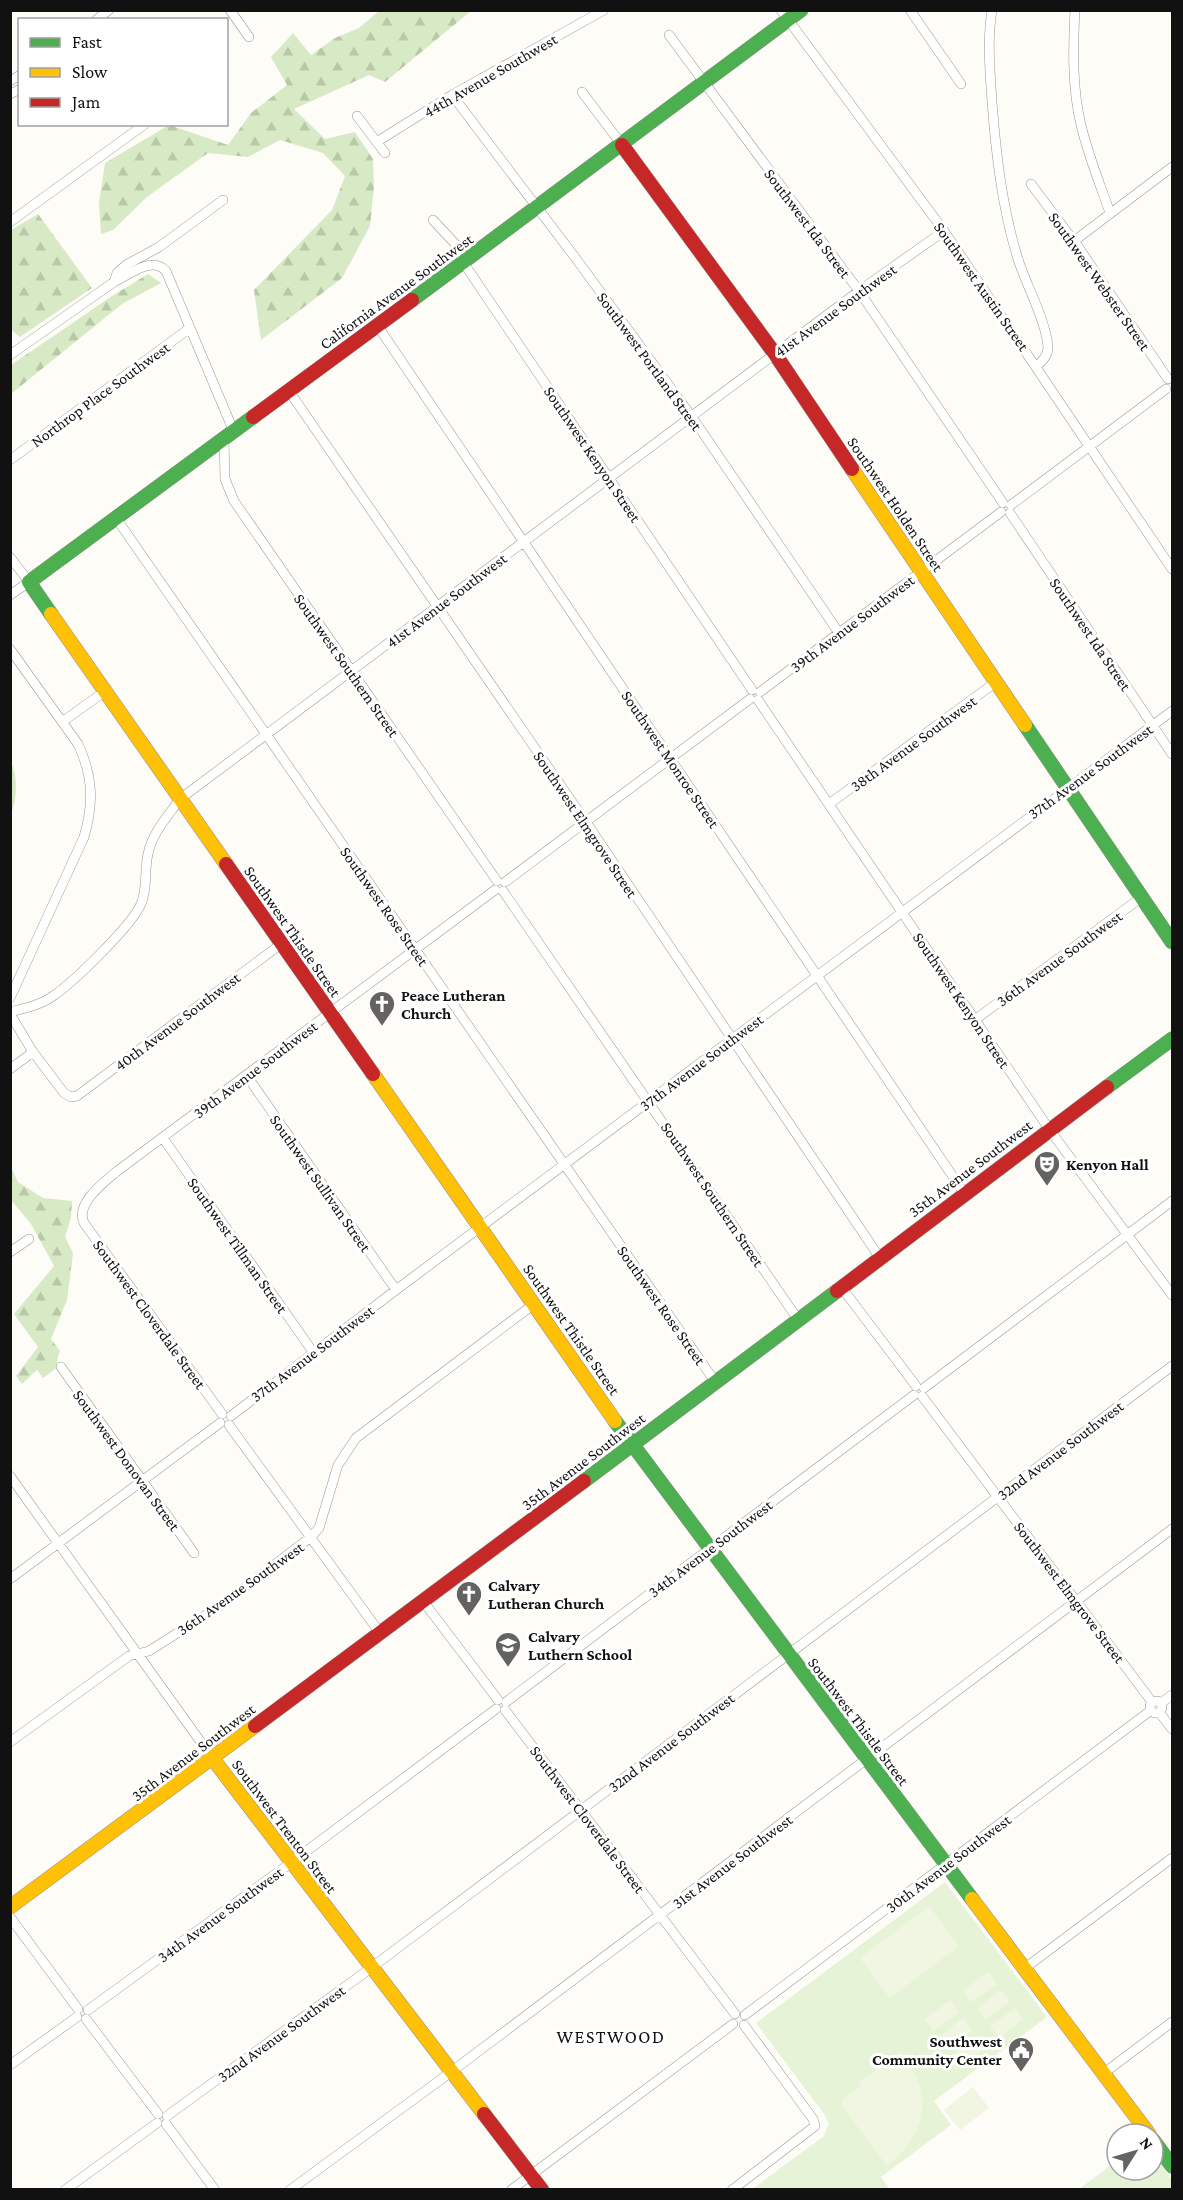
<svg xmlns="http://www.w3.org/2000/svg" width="1183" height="2200" font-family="'Crimson Pro',serif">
<defs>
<pattern id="forest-firs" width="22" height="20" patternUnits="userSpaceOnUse" patternTransform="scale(1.5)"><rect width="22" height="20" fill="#d8eac5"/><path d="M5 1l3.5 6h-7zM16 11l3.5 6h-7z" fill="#b8c8a8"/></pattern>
</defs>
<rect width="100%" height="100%" fill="#fdfcf7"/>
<path fill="url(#forest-firs)" d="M 379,11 L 471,11 L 385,82 L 369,75 L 294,109 L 325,139 L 355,132 L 373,159 L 374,187 L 370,226 L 342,278 L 261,340 L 254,290 L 332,210 L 345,176 L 323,153 L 280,140 L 248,157 L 208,153 L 147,197 L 113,230 L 101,234 L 99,202 L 105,163 L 169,125 L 228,145 L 251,113 L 287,85 L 271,57 L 293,33 L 311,55 L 335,38 L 359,28 Z
M 38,214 L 92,288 L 20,337 L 11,330 L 11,230 Z
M 148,274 L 161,283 L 122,304 L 11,394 L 11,365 L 112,296 Z
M 11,762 C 18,776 17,800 11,814 Z
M 10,1165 L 18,1182 L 43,1198 L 72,1201 L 71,1218 L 65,1237 L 73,1253 L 67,1300 L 51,1339 L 60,1351 L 57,1360 L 59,1366 L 43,1378 L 37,1370 L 22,1384 L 16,1376 L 38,1347 L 14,1314 L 54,1266 L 31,1224 L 11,1200 Z"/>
<path fill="#e7f3d7" d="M 945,1882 L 1047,2017 L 934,2101 L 951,2125 L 881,2177 L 890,2189 L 751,2190 L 824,2136 L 829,2123 L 824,2114 L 756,2023 Z
M 1153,2155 L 1172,2180 L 1172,2189 L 1079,2189 L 1117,2161 L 1117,2170 L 1153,2170 Z"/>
<path fill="#f0f6e1" d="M 929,1906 L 959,1946 L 890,1998 L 860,1958 Z
M 988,1972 L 997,1984 L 972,2002 L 963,1991 Z
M 1001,1990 L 1010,2001 L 985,2020 L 977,2008 Z
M 950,2000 L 959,2012 L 934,2031 L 925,2019 Z
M 1015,2008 L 1023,2019 L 999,2038 L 990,2026 Z
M 963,2018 L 972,2030 L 947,2048 L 939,2037 Z
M 977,2036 L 986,2048 L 961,2066 L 952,2055 Z
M 901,2052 C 933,2093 929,2133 887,2166 L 842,2106 L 843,2099 L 861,2086 L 859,2082 Z
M 973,2087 L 989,2108 L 960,2130 L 944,2110 Z"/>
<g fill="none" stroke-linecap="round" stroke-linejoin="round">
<g stroke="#979795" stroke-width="10">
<path id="street" d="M 230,10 L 249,37
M 781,10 L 944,231 L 1172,569
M 910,10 L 961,84
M 992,10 C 987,41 990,71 992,102 C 996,154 1002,206 1017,256 C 1025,283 1046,320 1048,347 C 1048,356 1042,361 1037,366
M 1075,10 C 1073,48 1072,88 1081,125 C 1088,155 1100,184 1110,213
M 96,20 L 109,10
M 669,35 L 859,291 L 1003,503
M 10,81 L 20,75
M 582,92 L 622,145
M 10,94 L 20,89
M 452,95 L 577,260 L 692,417 L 839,633
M 357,116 L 385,153
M 378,141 L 452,95 L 604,10
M 1031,184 L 1079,248 L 1168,379
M 433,220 L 460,249 L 463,262 L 752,690
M 10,222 L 145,124
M 1074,241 L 1172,167
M 114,282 C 129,275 152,255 166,271 L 234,432
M 377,325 L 964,1193
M 10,355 L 114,282 L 117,273 L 126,265 L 159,247 L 223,200
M 289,391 L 590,828 L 880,1258
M 224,439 L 225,479 L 234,501 L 497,881
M 10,460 L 190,328
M 1011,505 L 1166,389
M 1010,513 L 1172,754
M 116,518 L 716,1383
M 10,557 L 29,582 L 10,595
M 10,649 L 78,744 C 93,776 94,803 84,837 L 10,998
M 760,692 L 1001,512
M 758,700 L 1049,1129 L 1172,1295
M 62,722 L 104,692
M 829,804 L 996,682
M 505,882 L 750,699
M 503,891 L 799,1321
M 10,1012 C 25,1008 41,1005 53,996 C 74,982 132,925 141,904 C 148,888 144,870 148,854 C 152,833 168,816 180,799 L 859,291 L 944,231
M 10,1014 L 33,1052 L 64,1093 L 71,1097 L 77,1096 L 281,944
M 976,1019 L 1142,897
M 10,1069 L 33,1052
M 247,1076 L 396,1290
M 163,1138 L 313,1352
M 10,1252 L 29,1239
M 842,1288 L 916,1386
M 61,1367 L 194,1553
M 924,1388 L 1172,1201
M 922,1396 L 1152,1702
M 222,1414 L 84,1223 C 75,1204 103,1183 116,1172 L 495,890
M 231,1416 L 396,1290 L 1172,711
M 229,1425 L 380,1633
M 10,1476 L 213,1759
M 10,1579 L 220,1423
M 423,1601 L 498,1700
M1150 1707a6 6 0 1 1 12 0a6 6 0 1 1-12 0Z
M 506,1702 L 914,1395
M 1161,1703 L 1172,1695
M 505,1710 L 735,2014
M 1159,1712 L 1172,1729
M 10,1742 L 129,1656 L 149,1651 L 220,1606 L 311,1537 L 319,1528 L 338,1465 L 356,1438 L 534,1304
M 10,1917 L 78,2009
M 1025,1968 L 1172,1858
M 88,2010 L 292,1862 L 496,1709
M 745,2015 L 1150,1711
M 86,2019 L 158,2114
M 10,2065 L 77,2017
M 1104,2073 L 1172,2022
M 167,2116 L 371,1968 L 1172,1366
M 166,2124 L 215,2190
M 65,2190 L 157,2123
M 290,2190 L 451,2072 L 1172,1529
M 511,2190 L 733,2024
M 732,2190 L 815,2126 L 813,2119 L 744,2025"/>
</g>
<g stroke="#8e8d8b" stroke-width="15">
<path id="fast" d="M 412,300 L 801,10
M 51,614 L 29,582 L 253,417
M 1025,725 L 1172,942
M 1107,1087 L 1172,1039
M 615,1421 L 972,1899
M 584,1481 L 837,1291
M 1153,2140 L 1172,2166"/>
</g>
<g stroke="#8e8d8b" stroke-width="15">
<path id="slow" d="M 852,469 L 1025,725
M 51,614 L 226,864
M 373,1074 L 615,1421
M 213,1759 L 484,2114
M 972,1899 L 1149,2134
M 10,1907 L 255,1726"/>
</g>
<g stroke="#8e8d8b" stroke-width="15">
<path id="jam" d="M 622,145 L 775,354 L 852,469
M 253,417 L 412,300
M 226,864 L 373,1074
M 837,1291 L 1107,1087
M 255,1726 L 584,1481
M 484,2114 L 542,2190"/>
</g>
<use href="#street" stroke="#fffffe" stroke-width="9"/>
<use href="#fast" stroke="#4caf50" stroke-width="14"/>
<use href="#slow" stroke="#ffc107" stroke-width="14"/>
<use href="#jam" stroke="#c62828" stroke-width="14"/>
</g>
<defs>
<g id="church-pin" transform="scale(1.35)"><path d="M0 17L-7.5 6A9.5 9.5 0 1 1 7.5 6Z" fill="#646362" stroke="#fff"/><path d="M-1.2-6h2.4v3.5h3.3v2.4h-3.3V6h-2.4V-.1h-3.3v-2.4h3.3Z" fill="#fff"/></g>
<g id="theatre-pin" transform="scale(1.35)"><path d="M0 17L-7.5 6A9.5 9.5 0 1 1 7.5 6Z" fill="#646362" stroke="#fff"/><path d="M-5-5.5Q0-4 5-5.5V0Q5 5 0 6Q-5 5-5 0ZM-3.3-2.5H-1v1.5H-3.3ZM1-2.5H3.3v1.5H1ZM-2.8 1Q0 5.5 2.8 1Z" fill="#fff"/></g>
<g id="school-pin" transform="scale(1.35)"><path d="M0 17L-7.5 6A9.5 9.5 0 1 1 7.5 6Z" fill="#646362" stroke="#fff"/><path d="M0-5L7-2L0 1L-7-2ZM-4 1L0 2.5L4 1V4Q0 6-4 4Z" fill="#fff"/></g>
<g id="civic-pin" transform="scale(1.35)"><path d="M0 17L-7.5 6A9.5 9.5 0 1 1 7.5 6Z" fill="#646362" stroke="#fff"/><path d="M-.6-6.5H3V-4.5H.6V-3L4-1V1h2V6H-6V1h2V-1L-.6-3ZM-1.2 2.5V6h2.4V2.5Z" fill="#fff"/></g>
</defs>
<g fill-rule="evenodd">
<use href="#church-pin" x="382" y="1004"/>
<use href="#theatre-pin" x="1047" y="1164"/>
<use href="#church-pin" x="469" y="1594"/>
<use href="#school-pin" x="508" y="1645"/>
<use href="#civic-pin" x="1021" y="2050"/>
</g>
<g text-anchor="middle" stroke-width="6" stroke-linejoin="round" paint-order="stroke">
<g font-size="16" fill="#111" stroke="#fff">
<text transform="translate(490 75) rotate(-30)" y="6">44th Avenue Southwest</text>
<text transform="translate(808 223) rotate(53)" y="6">Southwest Ida Street</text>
<text transform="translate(1100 281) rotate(55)" y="6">Southwest Webster Street</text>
<text transform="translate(982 286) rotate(55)" y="6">Southwest Austin Street</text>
<text transform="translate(396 291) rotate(-36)" y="6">California Avenue Southwest</text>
<text transform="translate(835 310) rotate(-36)" y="6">41st Avenue Southwest</text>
<text transform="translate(650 361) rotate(54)" y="6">Southwest Portland Street</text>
<text transform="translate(100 394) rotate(-36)" y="6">Northrop Place Southwest</text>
<text transform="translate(593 454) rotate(56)" y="6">Southwest Kenyon Street</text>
<text transform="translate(896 504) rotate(56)" y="6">Southwest Holden Street</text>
<text transform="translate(446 600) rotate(-37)" y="6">41st Avenue Southwest</text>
<text transform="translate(852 623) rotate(-37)" y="6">39th Avenue Southwest</text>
<text transform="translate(1091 634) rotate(56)" y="6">Southwest Ida Street</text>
<text transform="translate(347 665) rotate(55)" y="6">Southwest Southern Street</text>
<text transform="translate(913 743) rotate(-36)" y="6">38th Avenue Southwest</text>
<text transform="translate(671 759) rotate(56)" y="6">Southwest Monroe Street</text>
<text transform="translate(1090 771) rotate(-36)" y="6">37th Avenue Southwest</text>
<text transform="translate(586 824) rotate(56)" y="6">Southwest Elmgrove Street</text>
<text transform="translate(385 906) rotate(55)" y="6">Southwest Rose Street</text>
<text transform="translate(293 931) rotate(55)" y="6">Southwest Thistle Street</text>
<text transform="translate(1059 958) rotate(-36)" y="6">36th Avenue Southwest</text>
<text transform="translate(962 1000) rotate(56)" y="6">Southwest Kenyon Street</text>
<text transform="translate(177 1021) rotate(-37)" y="6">40th Avenue Southwest</text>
<text transform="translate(701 1062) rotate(-37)" y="6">37th Avenue Southwest</text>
<text transform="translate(255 1069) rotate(-37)" y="6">39th Avenue Southwest</text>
<text transform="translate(970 1168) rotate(-37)" y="6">35th Avenue Southwest</text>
<text transform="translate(321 1183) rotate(55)" y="6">Southwest Sullivan Street</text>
<text transform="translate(713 1194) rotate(56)" y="6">Southwest Southern Street</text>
<text transform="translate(238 1245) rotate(55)" y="6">Southwest Tillman Street</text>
<text transform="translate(662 1305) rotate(55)" y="6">Southwest Rose Street</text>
<text transform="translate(150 1314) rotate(54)" y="6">Southwest Cloverdale Street</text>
<text transform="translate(572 1329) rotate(55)" y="6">Southwest Thistle Street</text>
<text transform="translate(312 1353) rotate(-37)" y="6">37th Avenue Southwest</text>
<text transform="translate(1060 1450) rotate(-37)" y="6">32nd Avenue Southwest</text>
<text transform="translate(127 1460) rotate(54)" y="6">Southwest Donovan Street</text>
<text transform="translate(583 1461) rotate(-37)" y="6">35th Avenue Southwest</text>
<text transform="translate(710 1548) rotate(-37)" y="6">34th Avenue Southwest</text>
<text transform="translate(240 1588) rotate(-35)" y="6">36th Avenue Southwest</text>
<text transform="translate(1070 1592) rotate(53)" y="6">Southwest Elmgrove Street</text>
<text transform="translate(859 1721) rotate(53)" y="6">Southwest Thistle Street</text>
<text transform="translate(671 1742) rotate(-37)" y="6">32nd Avenue Southwest</text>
<text transform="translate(193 1752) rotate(-37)" y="6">35th Avenue Southwest</text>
<text transform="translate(588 1819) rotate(53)" y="6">Southwest Cloverdale Street</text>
<text transform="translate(285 1826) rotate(53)" y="6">Southwest Trenton Street</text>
<text transform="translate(732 1861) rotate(-37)" y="6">31st Avenue Southwest</text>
<text transform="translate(948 1863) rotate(-37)" y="6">30th Avenue Southwest</text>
<text transform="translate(220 1914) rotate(-36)" y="6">34th Avenue Southwest</text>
<text transform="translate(281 2033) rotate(-36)" y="6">32nd Avenue Southwest</text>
</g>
<g font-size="16" font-weight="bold" fill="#111" stroke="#fff" text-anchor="start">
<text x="401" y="1001">Peace Lutheran<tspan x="401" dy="18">Church</tspan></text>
<text x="1066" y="1170">Kenyon Hall</text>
<text x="488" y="1591">Calvary<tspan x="488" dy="18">Lutheran Church</tspan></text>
<text x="528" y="1642">Calvary<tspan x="528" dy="18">Luthern School</tspan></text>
<text x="1002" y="2047" text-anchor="end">Southwest<tspan x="1002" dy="18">Community Center</tspan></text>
</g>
<g font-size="18" letter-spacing="1.5" fill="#111" stroke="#fff">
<text x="611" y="2043">WESTWOOD</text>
</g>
</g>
<rect width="1183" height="2200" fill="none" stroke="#111111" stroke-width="24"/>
<rect x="18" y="18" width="210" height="108" fill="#ffffff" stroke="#a0a0a0" stroke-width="1.5"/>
<rect x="30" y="38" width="30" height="9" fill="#4caf50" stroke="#a0a0a0" stroke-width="1.5"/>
<text x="72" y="48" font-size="18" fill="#111111">Fast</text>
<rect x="30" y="68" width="30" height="9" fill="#ffc107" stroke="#a0a0a0" stroke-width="1.5"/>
<text x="72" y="78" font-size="18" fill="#111111">Slow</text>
<rect x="30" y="98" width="30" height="9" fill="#c62828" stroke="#a0a0a0" stroke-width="1.5"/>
<text x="72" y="108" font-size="18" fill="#111111">Jam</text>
<g transform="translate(1135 2152) rotate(53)"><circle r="28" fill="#ffffff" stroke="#a0a0a0" stroke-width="1.5"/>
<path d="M0-4.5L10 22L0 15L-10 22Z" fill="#646362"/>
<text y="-9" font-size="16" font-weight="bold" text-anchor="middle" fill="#111111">N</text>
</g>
</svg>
